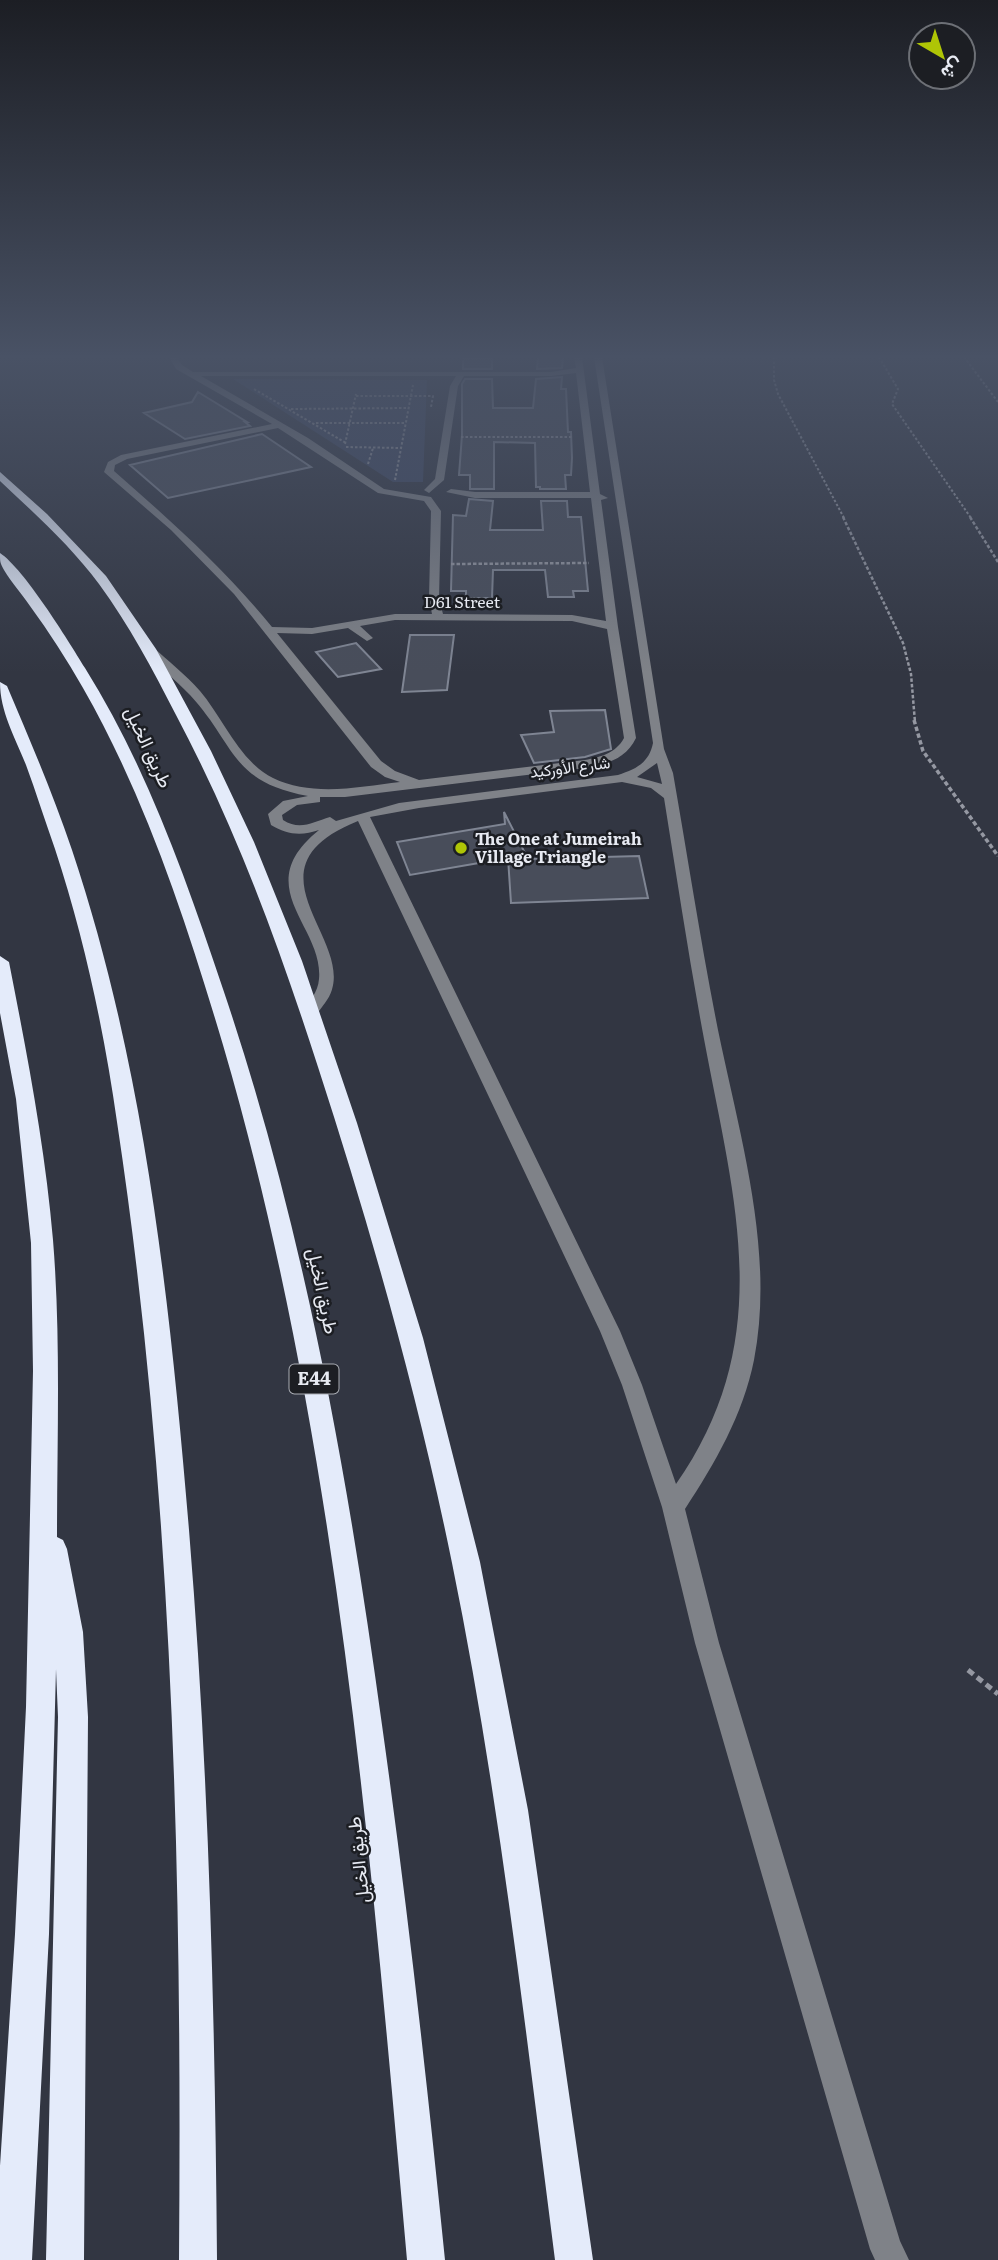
<svg xmlns="http://www.w3.org/2000/svg" width="998" height="2260" font-family="Literata,Vazirmatn,serif">
<rect width="100%" height="100%" fill="#323642"/>
<path fill="#3e4863" d="M 233,379 L 427,380 L 423,482 L 393,482 Z"/>
<path fill="#484d5a" stroke="#7f8593" stroke-width="2" d="M 538,357 L 563,357 L 562,368 L 537,369 Z
M 463,359 L 492,359 L 492,369 L 463,369 Z
M 562,377 L 561,389 L 566,389 L 568,432 L 571,432 L 572,458 L 571,475 L 565,475 L 566,489 L 540,489 L 540,487 L 536,487 L 535,443 L 494,442 L 494,489 L 470,489 L 470,475 L 459,475 L 462,435 L 462,384 L 465,379 L 492,379 L 493,408 L 533,408 L 536,379 Z
M 198,392 L 247,422 L 245,422 L 250,426 L 185,439 L 144,413 L 192,402 Z
M 262,434 L 311,467 L 168,498 L 130,465 Z
M 469,499 L 493,501 L 490,530 L 543,530 L 541,501 L 567,501 L 568,517 L 581,517 L 588,591 L 573,591 L 574,597 L 548,597 L 545,570 L 493,570 L 492,598 L 466,598 L 466,591 L 451,591 L 453,515 L 466,516 Z
M 410,635 L 454,635 L 447,690 L 402,692 Z
M 356,643 L 381,669 L 338,677 L 316,652 Z
M 605,710 L 611,749 L 585,757 L 534,763 L 521,735 L 554,732 L 550,711 Z
M 504,812 L 528,859 L 639,856 L 648,898 L 511,903 L 508,858 L 410,875 L 397,842 L 505,824 Z"/>
<g fill="none" stroke-linecap="round" stroke-linejoin="round">
<path stroke="#9598a2" stroke-width="2" stroke-dasharray="2.5 2" stroke-linecap="butt" d="M 774,357 L 774,380 L 778,394 L 844,518
M 879,357 L 898,389 L 892,404 L 971,518
M 964,357 L 998,402
M 254,389 L 346,443
M 356,396 L 433,396 L 431,407
M 291,409 L 409,408
M 316,423 L 406,423
M 461,437 L 572,437
M 345,444 L 356,394
M 346,447 L 401,448
M 368,464 L 373,448
M 395,480 L 413,385"/>
<path stroke="#9598a2" stroke-width="2.5" stroke-dasharray="3.5 2" stroke-linecap="butt" d="M 843,517 L 903,643 L 911,674 L 915,722
M 970,517 L 998,562
M 451,564 L 589,563"/>
<path stroke="#9598a2" stroke-width="3.5" stroke-dasharray="4.5 2.5" stroke-linecap="butt" d="M 914,720 L 923,751 L 998,856"/>
<path stroke="#9598a2" stroke-width="5" stroke-dasharray="7 4.5" stroke-linecap="butt" d="M 968,1670 L 998,1694"/>
<path fill="#7f8288" fill-rule="evenodd" d="M 169,357 L 177,357 L 182,365 L 193,372 L 551,372 L 576,368 L 574,357 L 582,357 L 600,494 L 608,498 L 601,500 L 618,627 L 636,738 C 626,759 607,764 585,768 L 345,797 L 320,797 L 320,802 L 297,805 L 282,815 L 283,820 C 300,831 313,822 330,817 L 336,821 L 399,803 L 618,775 C 636,769 649,763 653,743 L 594,357 L 602,357 L 664,749 L 673,773 C 688,859 701,944 718,1030 C 740,1137 775,1251 754,1360 C 743,1415 715,1463 685,1509 L 719,1643 L 900,2241 L 909,2260 L 875,2260 L 870,2249 L 695,1643 L 662,1507 L 622,1385 L 600,1331 L 358,821 C 233,871 368,946 325,1003 C 320,1009 318,1015 310,1017 L 302,1012 C 309,1001 318,993 319,979 C 324,926 248,887 319,830 C 302,836 287,835 271,825 L 268,814 L 283,801 L 308,796 C 229,781 237,746 190,695 C 175,679 157,666 143,649 L 153,647 C 168,661 186,675 200,691 C 223,718 240,762 273,778 C 312,797 359,787 400,782 L 385,777 L 371,767 L 234,594 L 171,530 L 104,472 L 108,462 L 121,455 L 272,424 L 176,369 ZM 576,373 L 590,492 L 475,492 L 451,489 L 446,492 L 475,498 L 591,498 L 606,621 L 572,615 L 443,614 L 439,599 L 441,511 L 431,497 L 384,489 L 308,438 L 201,376 L 456,376 L 450,386 L 435,479 L 424,490 L 429,493 L 444,480 L 458,386 L 464,376 L 551,376 ZM 278,428 L 378,493 L 424,501 L 431,511 L 429,599 L 432,614 L 395,614 L 312,628 L 272,627 C 225,569 170,520 114,471 L 115,465 L 127,459 ZM 395,620 L 572,621 L 607,629 L 624,738 C 616,753 601,757 585,760 L 419,780 L 395,771 L 381,761 L 277,633 L 312,634 L 348,628 L 367,641 L 373,638 L 360,626 ZM 657,763 L 662,784 L 637,777 ZM 622,782 L 651,788 L 664,798 C 677,879 689,959 704,1039 C 734,1200 778,1338 676,1484 L 642,1385 L 620,1331 L 370,817 L 419,808 Z"/>
<path fill="#e4ebfa" fill-rule="evenodd" d="M 0,472 L 47,514 L 106,576 L 156,649 L 211,751 L 254,842 L 302,961 L 357,1123 L 423,1338 L 480,1562 L 528,1810 L 593,2260 L 555,2260 C 525,2027 499,1793 452,1563 C 418,1396 371,1230 318,1067 C 279,946 236,828 176,715 C 153,670 129,625 99,584 C 71,546 34,513 0,481 Z
M 0,553 C 24,569 68,640 85,668 C 147,767 186,879 223,989 C 304,1228 348,1476 382,1725 C 407,1903 427,2081 445,2260 L 407,2260 C 371,1857 337,1434 223,1045 C 187,924 146,798 83,688 C 67,660 49,632 30,606 C 22,594 11,582 4,570 C 0,562 0,563 0,553 Z
M 0,682 L 7,686 C 30,740 53,794 72,850 C 145,1068 170,1302 189,1530 C 209,1773 215,2016 217,2260 L 179,2260 C 182,1880 174,1499 117,1122 C 104,1030 84,937 55,849 C 45,821 36,792 26,765 C 15,737 0,712 0,682 Z
M 0,956 L 9,962 C 27,1054 45,1146 53,1240 C 61,1338 57,1439 57,1537 L 63,1540 L 67,1549 L 83,1632 L 88,1717 L 84,2260 L 46,2260 L 58,1717 L 56,1669 L 49,1934 L 32,2260 L 0,2260 L 0,2166 L 15,1934 L 26,1707 L 33,1371 L 31,1243 L 16,1099 L 0,1013 Z"/>
</g>
<linearGradient id="sky" x2="0" y2="1"><stop stop-color="#1c1e24"/><stop offset="0.53" stop-color="#495265"/><stop offset="1" stop-color="#495265" stop-opacity="0"/></linearGradient>
<rect width="998" height="673" fill="url(#sky)"/>
<circle fill="#afc506" stroke="#1c1e23" stroke-width="2.5" cx="461" cy="848" r="7"/>
<g text-anchor="middle" stroke-width="5" stroke-linejoin="round" paint-order="stroke">
<g font-size="16" fill="#e7eaf2" stroke="#1c1e23">
<text x="462" y="608">D61 Street</text>
<text transform="translate(570 767) rotate(-7)" y="6">شارع الأوركيد</text>
</g>
<g font-size="16" font-weight="bold" fill="#e7eaf2" stroke="#1c1e23" text-anchor="start">
<text x="475" y="845">The One at Jumeirah<tspan x="475" dy="18">Village Triangle</tspan></text>
</g>
<rect fill="#1c1e23" stroke="#aaadb4" stroke-width="2" x="289.5" y="1364.5" width="49" height="29" rx="5"/>
<g font-size="18" font-weight="bold" fill="#e7eaf2">
<text x="314" y="1385">E44</text>
</g>
<g font-size="19" fill="#e7eaf2" stroke="#1c1e23">
<text transform="translate(149 747) rotate(65)" y="7">طريق الخيل</text>
<text transform="translate(323 1291) rotate(78)" y="7">طريق الخيل</text>
<text transform="translate(358 1860) rotate(-96)" y="7">طريق الخيل</text>
</g>
</g>
<g transform="translate(942 56) rotate(141)"><circle r="33" fill="#1c1e23" stroke="#6d7076" stroke-width="2"/>
<path d="M0-5L12 26L0 18L-12 26Z" fill="#afc506"/>
<text y="-10" font-size="19" font-weight="bold" text-anchor="middle" fill="#e7eaf2">ش</text>
</g>
</svg>
